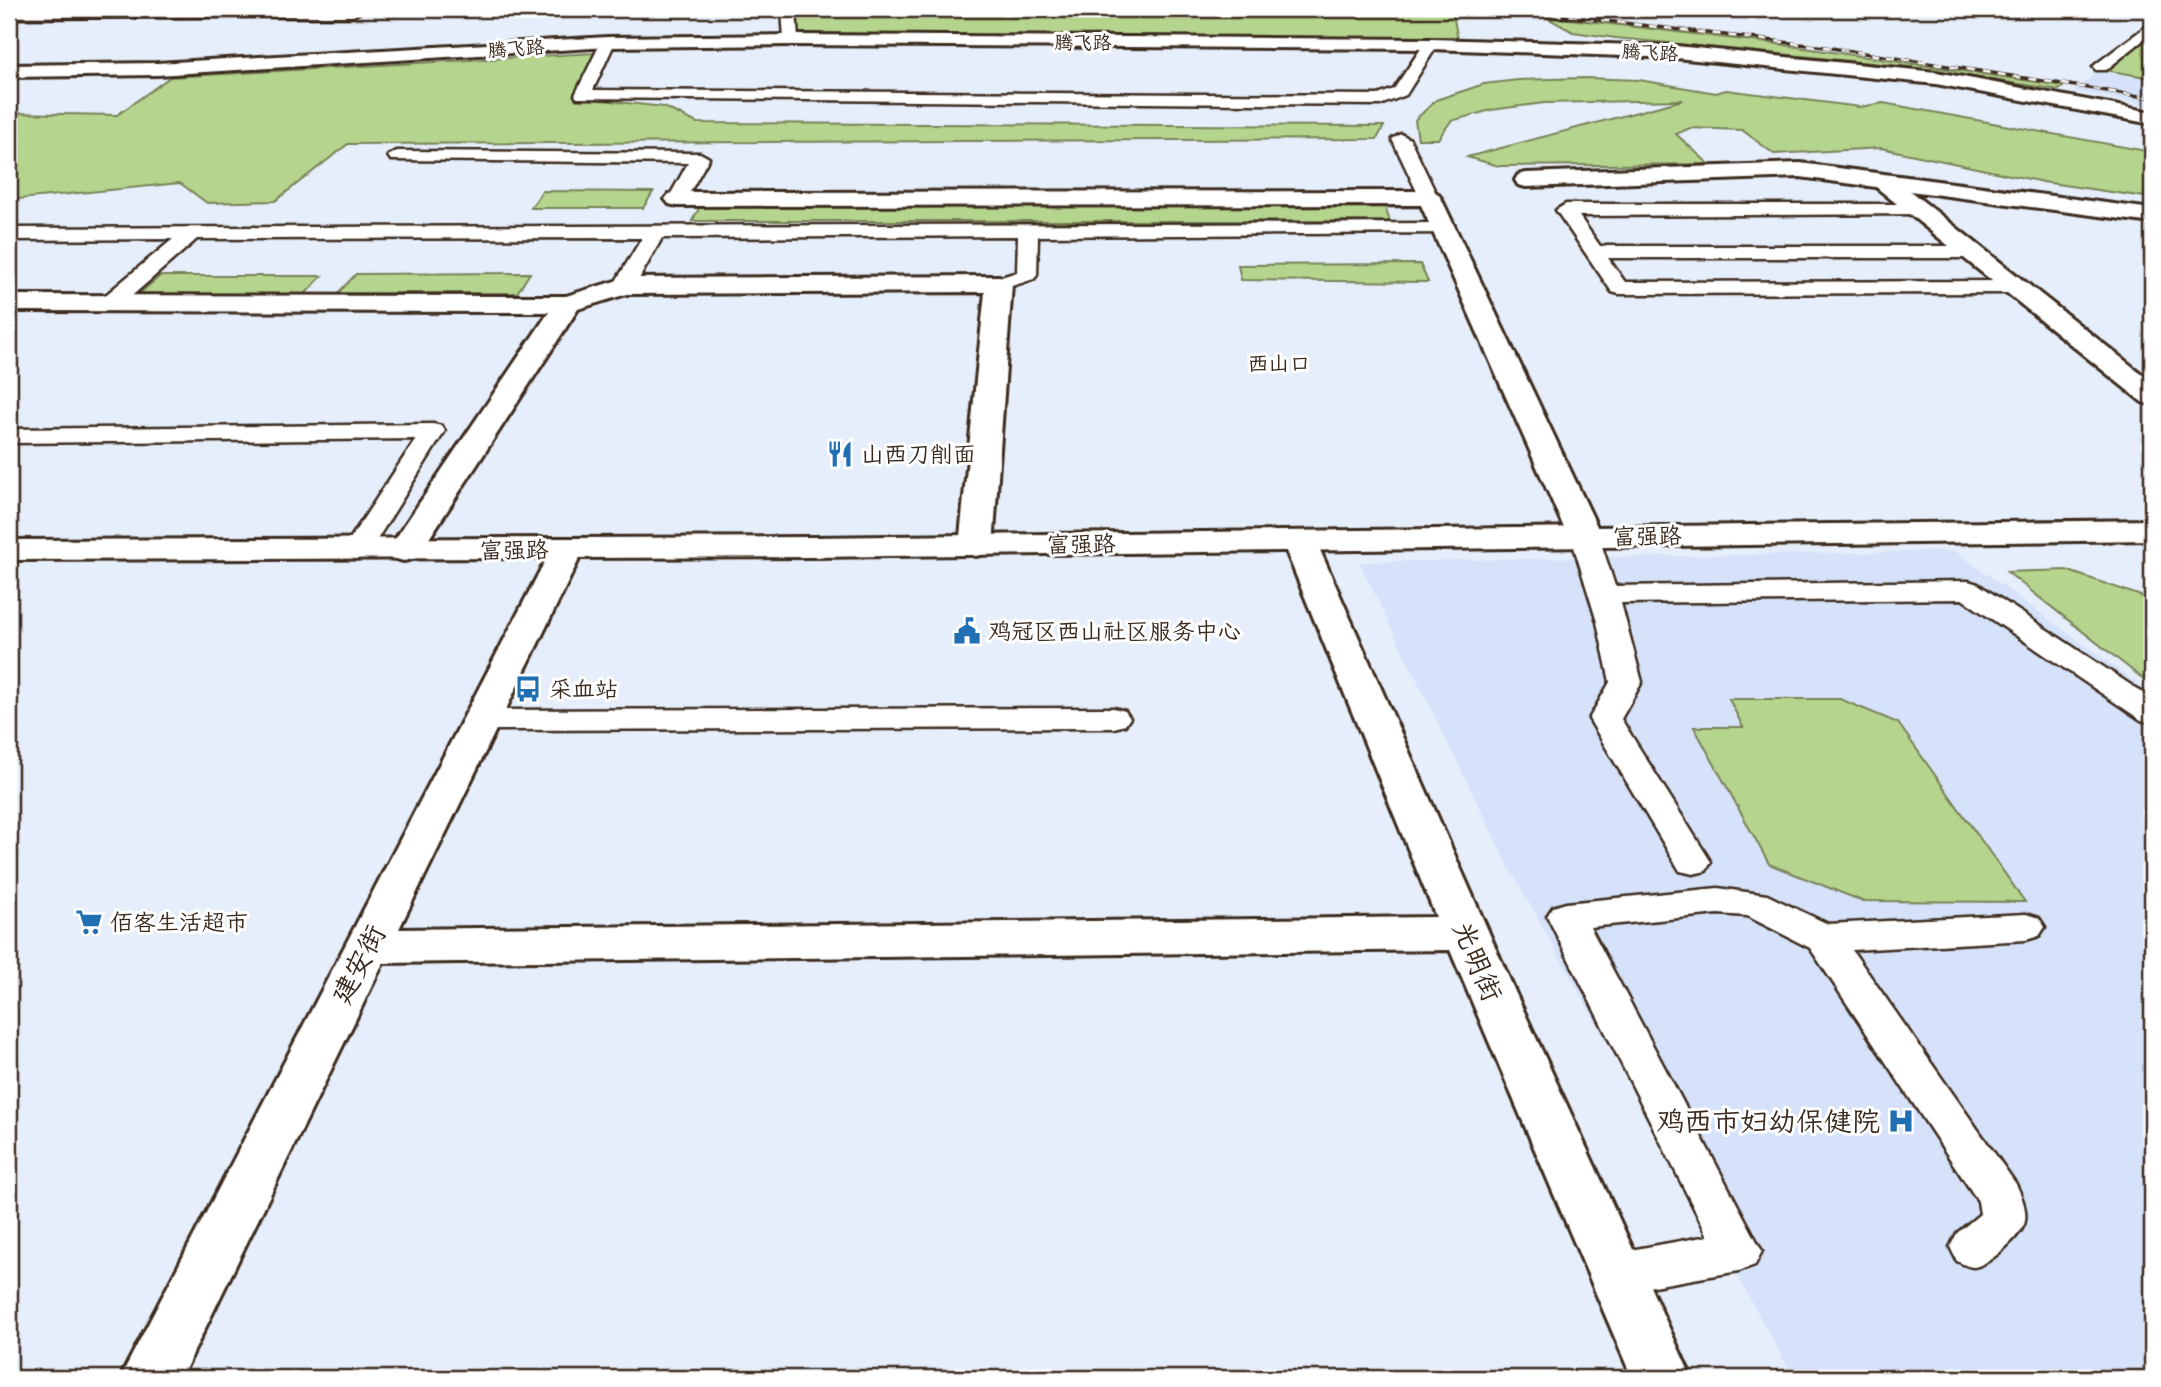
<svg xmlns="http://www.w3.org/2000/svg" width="2161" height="1387" font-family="Delius,'LXGW WenKai TC',sans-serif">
<rect width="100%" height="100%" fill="#e6eefb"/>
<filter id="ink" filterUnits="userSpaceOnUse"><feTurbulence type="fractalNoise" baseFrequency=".0143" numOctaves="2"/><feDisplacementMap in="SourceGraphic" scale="14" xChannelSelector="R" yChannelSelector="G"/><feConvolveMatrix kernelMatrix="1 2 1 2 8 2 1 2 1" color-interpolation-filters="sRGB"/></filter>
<g filter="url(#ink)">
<path fill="#d5e2f9" d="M 2099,71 L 2152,80 L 2152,106 L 2073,91 Z
M 1955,551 L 2152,694 L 2152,1378 L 1794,1378 L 1507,863 L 1359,562 Z"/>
<path fill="#b5d58e" stroke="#788056" stroke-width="2" d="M 798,9 L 1452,9 L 1458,40 L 798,33 Z
M 1544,16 L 1777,44 L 2064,86 L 2059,90 L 1902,66 L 1616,38 L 1573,32 Z
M 2152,28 L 2152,78 L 2105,70 Z
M 594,53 L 582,98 L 664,107 L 697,123 L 1384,126 L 1377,139 L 348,144 L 275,201 L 207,203 L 180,183 L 9,200 L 9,113 L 117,115 L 170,77 Z
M 1584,78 L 1639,80 L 1716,93 L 1726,90 L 1860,107 L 1883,103 L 2152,152 L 2152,198 L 2043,182 L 1881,148 L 1774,154 L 1742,130 L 1690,128 L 1676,134 L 1709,164 L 1499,166 L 1467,157 L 1683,100 L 1544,103 L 1491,110 L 1451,121 L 1438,139 L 1418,139 L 1415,120 L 1436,100 L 1484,84 L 1518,80 Z
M 542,191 L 652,192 L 653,192 L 643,208 L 531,208 Z
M 1383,202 L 1390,221 L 692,221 L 702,203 Z
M 1420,264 L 1428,282 L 1241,280 L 1238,265 Z
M 530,273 L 517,293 L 338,293 L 356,274 Z
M 160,276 L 322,276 L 305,294 L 139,294 Z
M 2066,570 L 2144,597 L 2152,611 L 2152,686 L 2007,572 Z
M 1729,699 L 1840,699 L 1898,723 L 2025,902 L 1862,901 L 1769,864 L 1694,727 L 1743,727 Z"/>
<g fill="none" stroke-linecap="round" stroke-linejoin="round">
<g stroke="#3b2a1e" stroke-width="5">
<path id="lane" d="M 357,9 L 360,12 L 353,16 L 9,18 L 9,10 Z
M 782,9 L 796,9 L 798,40 L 796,43 L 791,44 L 784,40 Z
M 2152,22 L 2152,33 L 2106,70 L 2096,70 L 2093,67 L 2096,64 Z
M 608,38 L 615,42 L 593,90 L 1378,95 L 1394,89 L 1426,41 L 1431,40 L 1438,44 L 1406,95 L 1380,105 L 577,98 L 575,95 L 601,42 Z
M 1401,134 L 1410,139 L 1438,198 L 1436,202 L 1429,204 L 1420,198 L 1392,139 Z
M 397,151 L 700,153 L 709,158 L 686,199 L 677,205 L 668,199 L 688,163 L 391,160 L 388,156 Z
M 1566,204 L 1919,204 L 1926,206 L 1929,210 L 1926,214 L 1579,216 L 1600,246 L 1972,246 L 1979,248 L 1982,252 L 1979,256 L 1972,258 L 1608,258 L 1625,282 L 2015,281 L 2022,283 L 2026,287 L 2022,291 L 2015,293 L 1619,294 L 1612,292 L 1556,210 Z
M 1443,223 L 1453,229 L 1450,233 L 1038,236 L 1037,275 L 1034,279 L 999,290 L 992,288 L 988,284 L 992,280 L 1017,272 L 1018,236 L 662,238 L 635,286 L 631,290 L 617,290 L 613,286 L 642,238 L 197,239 L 118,308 L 102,308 L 99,303 L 102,298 L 173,239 L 9,240 L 9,228 Z
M 433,424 L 442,426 L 445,431 L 366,557 L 356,559 L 346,557 L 342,551 L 416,439 L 9,443 L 9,429 Z
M 1585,529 L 1595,531 L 1599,537 L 1615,586 L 1968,581 L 1978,584 L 2152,699 L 2152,723 L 2141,720 L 1962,599 L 1621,603 L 1642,682 L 1621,719 L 1711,862 L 1706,871 L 1693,874 L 1680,871 L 1589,719 L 1610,682 L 1597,622 L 1571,537 L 1575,531 Z
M 1114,708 L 1125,711 L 1130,718 L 1125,725 L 1114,728 L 481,730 L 470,727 L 465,720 L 470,713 L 481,710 Z
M 1718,888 L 1767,895 L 1828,924 L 2026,914 L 2039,918 L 2045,927 L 2039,936 L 2026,940 L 1852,950 L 2016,1184 C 2021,1194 2027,1209 2025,1221 C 2023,1235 1987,1267 1973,1267 C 1968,1267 1961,1263 1957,1261 L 1950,1247 L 1957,1233 L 1980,1214 L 1978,1201 L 1810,948 L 1747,916 L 1718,914 L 1590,927 L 1762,1251 L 1755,1265 L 1739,1271 L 1614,1293 L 1598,1287 L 1591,1273 L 1598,1259 L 1614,1253 L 1708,1236 L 1547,916 L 1553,907 L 1566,903 Z"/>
</g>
<g stroke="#3b2a1e" stroke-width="6">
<path id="street" d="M 1800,163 L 2152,209 L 2152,223 L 1910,191 L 2152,382 L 2152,405 L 2142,402 L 1876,187 L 1800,177 L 1526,187 L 1518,185 L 1515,180 L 1518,175 L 1526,173 Z
M 1429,191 L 1437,193 L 1441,198 L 1602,537 L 1597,544 L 1585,547 L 1573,544 L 1568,537 L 1421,205 L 677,206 L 669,204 L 665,199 L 669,194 L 677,192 Z
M 999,276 L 1008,279 L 1012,284 L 993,546 L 988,553 L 976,556 L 964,553 L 959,546 L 985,292 L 627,294 L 578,309 L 421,551 L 416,558 L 404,561 L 392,558 L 387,551 L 549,312 L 9,311 L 9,295 L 566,296 L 625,278 Z
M 1299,531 L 1311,534 L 1316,541 L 1516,994 L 1692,1378 L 1632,1378 L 1450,950 L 383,963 L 181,1378 L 120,1378 L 555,542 L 567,539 L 579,542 L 584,549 L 399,929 L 1436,917 L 1282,541 L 1287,534 Z"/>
</g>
<g stroke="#3b2a1e" stroke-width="6">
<path id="secondary" d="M 791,35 L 1431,39 L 1676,46 L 1936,72 L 2152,112 L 2152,124 L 1936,84 L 1676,58 L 1431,49 L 791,45 L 608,47 L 157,75 L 9,77 L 9,65 L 157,63 L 608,37 Z
M 2152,520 L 2152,540 L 813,557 L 9,560 L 9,540 L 813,537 Z"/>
</g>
<use href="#lane" fill="#fff" fill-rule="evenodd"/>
<use href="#street" fill="#fff" fill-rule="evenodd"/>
<use href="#secondary" fill="#fff" fill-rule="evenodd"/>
<g stroke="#3b2a1e" stroke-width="3.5">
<path id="rail" d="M 1506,9 L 1825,47 L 2152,98"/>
</g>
<use href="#rail" stroke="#fff" stroke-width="2.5" stroke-dasharray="8" stroke-linecap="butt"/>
</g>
</g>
<defs>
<g id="restaurant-bare" transform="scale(2.1)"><path d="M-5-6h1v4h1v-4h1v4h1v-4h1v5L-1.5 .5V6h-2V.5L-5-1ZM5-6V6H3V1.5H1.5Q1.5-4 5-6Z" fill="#1f6fb2" stroke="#fff" stroke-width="2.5" paint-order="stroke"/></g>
<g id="civic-bare" transform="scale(2.1)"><path d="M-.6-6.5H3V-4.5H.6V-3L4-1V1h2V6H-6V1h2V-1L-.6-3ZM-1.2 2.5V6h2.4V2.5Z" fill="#1f6fb2" stroke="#fff" stroke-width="2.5" paint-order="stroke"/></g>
<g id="bus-bare" transform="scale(2.1)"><path d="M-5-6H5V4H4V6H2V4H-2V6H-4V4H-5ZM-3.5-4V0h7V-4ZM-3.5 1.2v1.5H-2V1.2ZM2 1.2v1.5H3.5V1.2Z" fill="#1f6fb2" stroke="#fff" stroke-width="2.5" paint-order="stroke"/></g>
<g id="supermarket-bare" transform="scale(2.1)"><path d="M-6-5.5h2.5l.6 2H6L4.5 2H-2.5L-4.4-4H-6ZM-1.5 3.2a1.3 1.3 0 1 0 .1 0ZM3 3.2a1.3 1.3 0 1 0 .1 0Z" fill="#1f6fb2" stroke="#fff" stroke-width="2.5" paint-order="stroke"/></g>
<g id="hospital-bare" transform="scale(2.1)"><path d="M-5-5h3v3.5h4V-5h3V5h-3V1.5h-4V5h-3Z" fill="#1f6fb2" stroke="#fff" stroke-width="2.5" paint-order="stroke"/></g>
</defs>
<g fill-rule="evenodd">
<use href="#restaurant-bare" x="840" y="454"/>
<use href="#civic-bare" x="967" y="631"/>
<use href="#bus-bare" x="528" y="689"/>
<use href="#supermarket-bare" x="89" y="922"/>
<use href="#hospital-bare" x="1901" y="1121"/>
</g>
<g text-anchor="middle" stroke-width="6" stroke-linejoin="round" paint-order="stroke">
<g font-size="19" fill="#3b2a1e" stroke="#fff">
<text x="1083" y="49">腾飞路</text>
<text transform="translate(516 48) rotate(-4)" y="7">腾飞路</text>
<text transform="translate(1650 52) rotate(3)" y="7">腾飞路</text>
</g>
<g font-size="21" fill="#3b2a1e" stroke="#fff">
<text x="1279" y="371">西山口</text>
</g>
<g font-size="23" fill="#3b2a1e" stroke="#fff" text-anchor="start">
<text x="861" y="462">山西刀削面</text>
<text x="988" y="639">鸡冠区西山社区服务中心</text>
<text x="549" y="697">采血站</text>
<text x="110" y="930">佰客生活超市</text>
</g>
<g font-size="23" fill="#3b2a1e" stroke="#fff">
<text transform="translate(1647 536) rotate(-1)" y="8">富强路</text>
<text transform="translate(1081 544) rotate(-1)" y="8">富强路</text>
<text transform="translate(514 550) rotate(-1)" y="8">富强路</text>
</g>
<g font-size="28" fill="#3b2a1e" stroke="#fff">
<text transform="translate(1478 961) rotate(67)" y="10">光明街</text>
<text transform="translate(358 964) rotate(-63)" y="10">建安街</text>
</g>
<g font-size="28" fill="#3b2a1e" stroke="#fff" text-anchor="end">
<text x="1880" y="1131">鸡西市妇幼保健院</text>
</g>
</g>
<rect width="2161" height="1387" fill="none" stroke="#fff" stroke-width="35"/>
<rect x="18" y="18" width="2126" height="1352" fill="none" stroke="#3b2a1e" stroke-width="2.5" filter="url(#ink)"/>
</svg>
